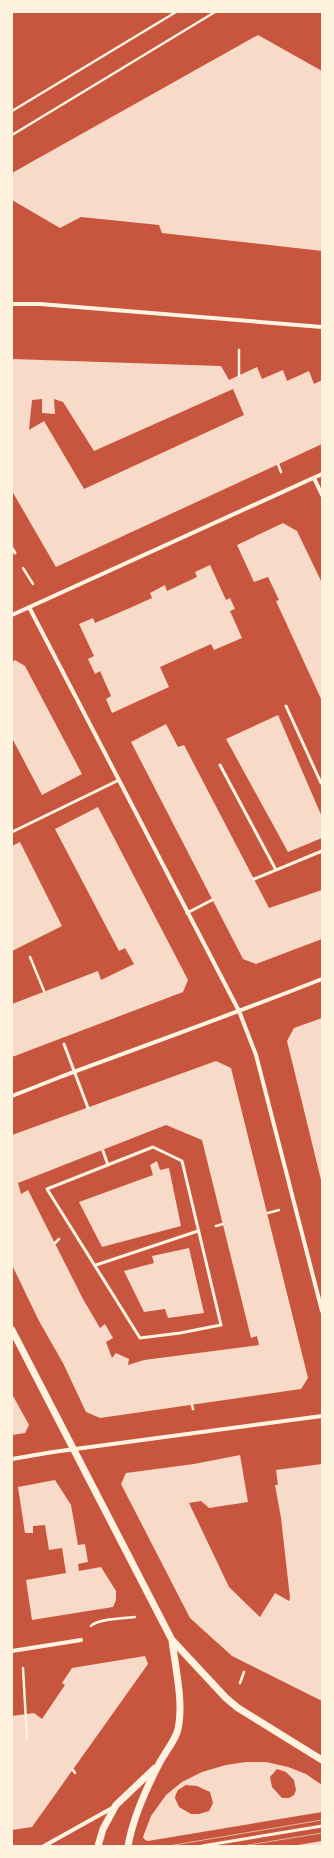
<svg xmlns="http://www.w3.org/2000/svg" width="334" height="1858" font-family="'Open Sans',sans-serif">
<rect width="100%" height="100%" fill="#c8553d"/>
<path fill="#f7dbc8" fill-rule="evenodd" d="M 258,35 L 322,71 L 322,251 L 162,233 L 159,225 L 81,217 L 60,228 L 12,200 L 12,173 Z
M 12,359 L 221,366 L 229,380 L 257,367 L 262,379 L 283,370 L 287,381 L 309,371 L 314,384 L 322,380 L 322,444 L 56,567 L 12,491 ZM 233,389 L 244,415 L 84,489 L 44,421 L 29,430 L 32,400 L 42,399 L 42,413 L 55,414 L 54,399 L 63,402 L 94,451 Z
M 283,523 L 297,531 L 322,583 L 322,701 L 276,601 L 279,600 L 268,577 L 254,582 L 237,545 Z
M 210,565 L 226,600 L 230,598 L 235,609 L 230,611 L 242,638 L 214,650 L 211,644 L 160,667 L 169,687 L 112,713 L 106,699 L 111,696 L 100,671 L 95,674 L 88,659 L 94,656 L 79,624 L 93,618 L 95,623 L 132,607 L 152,598 L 150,593 L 165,585 L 167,591 L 197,577 L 195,572 Z
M 15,660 L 25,666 L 82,774 L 42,795 L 12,738 L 12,662 Z
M 278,715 L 322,817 L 322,838 L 288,852 L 226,739 Z
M 166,724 L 178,747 L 184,745 L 269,908 L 322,890 L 322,939 L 256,964 L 243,959 L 131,742 Z
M 98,807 L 188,980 L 183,992 L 12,1057 L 12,1004 L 98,971 L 101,980 L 134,964 L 125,948 L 119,951 L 55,829 Z
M 20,842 L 62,926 L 12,951 L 12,846 Z
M 322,1018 L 322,1184 L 287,1041 L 294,1028 Z
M 216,1061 L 231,1068 L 308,1378 L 301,1389 L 100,1418 L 86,1412 L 63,1363 L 39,1321 L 12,1265 L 12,1135 ZM 166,1125 L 202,1140 L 251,1338 L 257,1336 L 259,1345 L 144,1360 L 128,1365 L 129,1359 L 116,1353 L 112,1358 L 106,1342 L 113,1338 L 105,1324 L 100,1328 L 83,1299 L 28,1190 L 21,1194 L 18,1183 Z
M 157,1161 L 160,1170 L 169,1168 L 181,1226 L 102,1247 L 79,1202 L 153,1175 L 150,1165 Z
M 189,1248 L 204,1313 L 168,1318 L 165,1309 L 144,1312 L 124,1271 L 154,1263 L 152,1256 Z
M 12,1394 L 29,1425 L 25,1433 L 12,1435 Z
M 240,1455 L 248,1502 L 209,1508 L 201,1501 L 189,1503 L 229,1587 L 260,1617 L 275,1593 L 289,1601 L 290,1598 L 281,1518 L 275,1485 L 278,1485 L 276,1470 L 322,1464 L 322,1701 L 232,1656 L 190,1618 L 121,1484 L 126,1473 L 194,1464 Z
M 55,1480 L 71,1505 L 78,1545 L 85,1544 L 88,1562 L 78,1564 L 79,1571 L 101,1567 L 116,1591 L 116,1600 L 113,1607 L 32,1620 L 26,1580 L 66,1573 L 62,1548 L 49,1550 L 45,1525 L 33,1526 L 33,1533 L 25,1533 L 18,1487 Z
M 145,1656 L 148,1664 L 32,1827 L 12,1830 L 12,1716 L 34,1713 L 42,1719 L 65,1685 L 62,1683 L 72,1668 Z
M 246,1762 L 266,1762 L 288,1767 L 306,1774 L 322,1785 L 322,1812 L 148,1841 L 145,1840 L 143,1837 L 151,1816 L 166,1795 L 182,1782 L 202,1772 L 226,1765 ZM 277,1769 L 286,1772 L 294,1780 L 296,1790 L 294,1795 L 289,1798 L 282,1798 L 272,1787 L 270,1777 ZM 186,1785 L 197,1786 L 210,1792 L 213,1803 L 209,1811 L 199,1814 L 191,1814 L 179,1807 L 175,1798 L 176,1794 L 178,1790 Z
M 322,1841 L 322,1846 L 298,1846 L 298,1845 Z"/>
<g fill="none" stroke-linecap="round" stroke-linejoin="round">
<path stroke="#fff3e0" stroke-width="2.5" d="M 12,111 L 176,12
M 12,135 L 215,12
M 239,376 L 239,350
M 278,464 L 281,472
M 23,568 L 33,584
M 30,957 L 44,991
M 268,1213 L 279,1210
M 216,1226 L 223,1224
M 55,1243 L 59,1239
M 192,1405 L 193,1409
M 91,1626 C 97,1619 124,1618 135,1617
M 23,1668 L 27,1739
M 240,1683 L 244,1672
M 73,1770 L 75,1773"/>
<path stroke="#fff3e0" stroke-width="3" d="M 12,548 L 15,553
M 286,706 L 321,783
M 220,765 L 276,870
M 12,832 L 119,780
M 254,879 L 322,851
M 187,913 L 212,900
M 64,1044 L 88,1108
M 153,1147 L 182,1161 L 221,1325 L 180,1333 L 140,1338 L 47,1189 Z
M 103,1151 L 108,1165
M 96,1265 L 198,1231
M 202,1846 L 322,1826"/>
<path stroke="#fff3e0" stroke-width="3.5" d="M 12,1096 L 63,1076"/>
<path stroke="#fff3e0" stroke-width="4" d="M 12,304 L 40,304 L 322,327
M 314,478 L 322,495
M 29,607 L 239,1011 L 256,1055 L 322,1311
M 12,615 L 322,474
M 63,1076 C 149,1044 236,1013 322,979
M 12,1459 L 53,1452 L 322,1416
M 12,1651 L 81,1640
M 44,1846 L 114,1807"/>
<path stroke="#fff3e0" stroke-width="7" d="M 12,1330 L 172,1640 L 226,1698 L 238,1708 L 322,1760
M 98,1846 L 103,1829 L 116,1805 L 155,1768
M 128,1846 C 133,1818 145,1791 158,1766 C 163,1755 176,1740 178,1729 C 184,1702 175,1667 172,1640"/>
<path stroke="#e9b49f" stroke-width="1" d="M 168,1846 L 322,1820
M 242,1846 L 322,1833"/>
</g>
<rect width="334" height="1858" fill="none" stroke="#fff3e0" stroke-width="26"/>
</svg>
